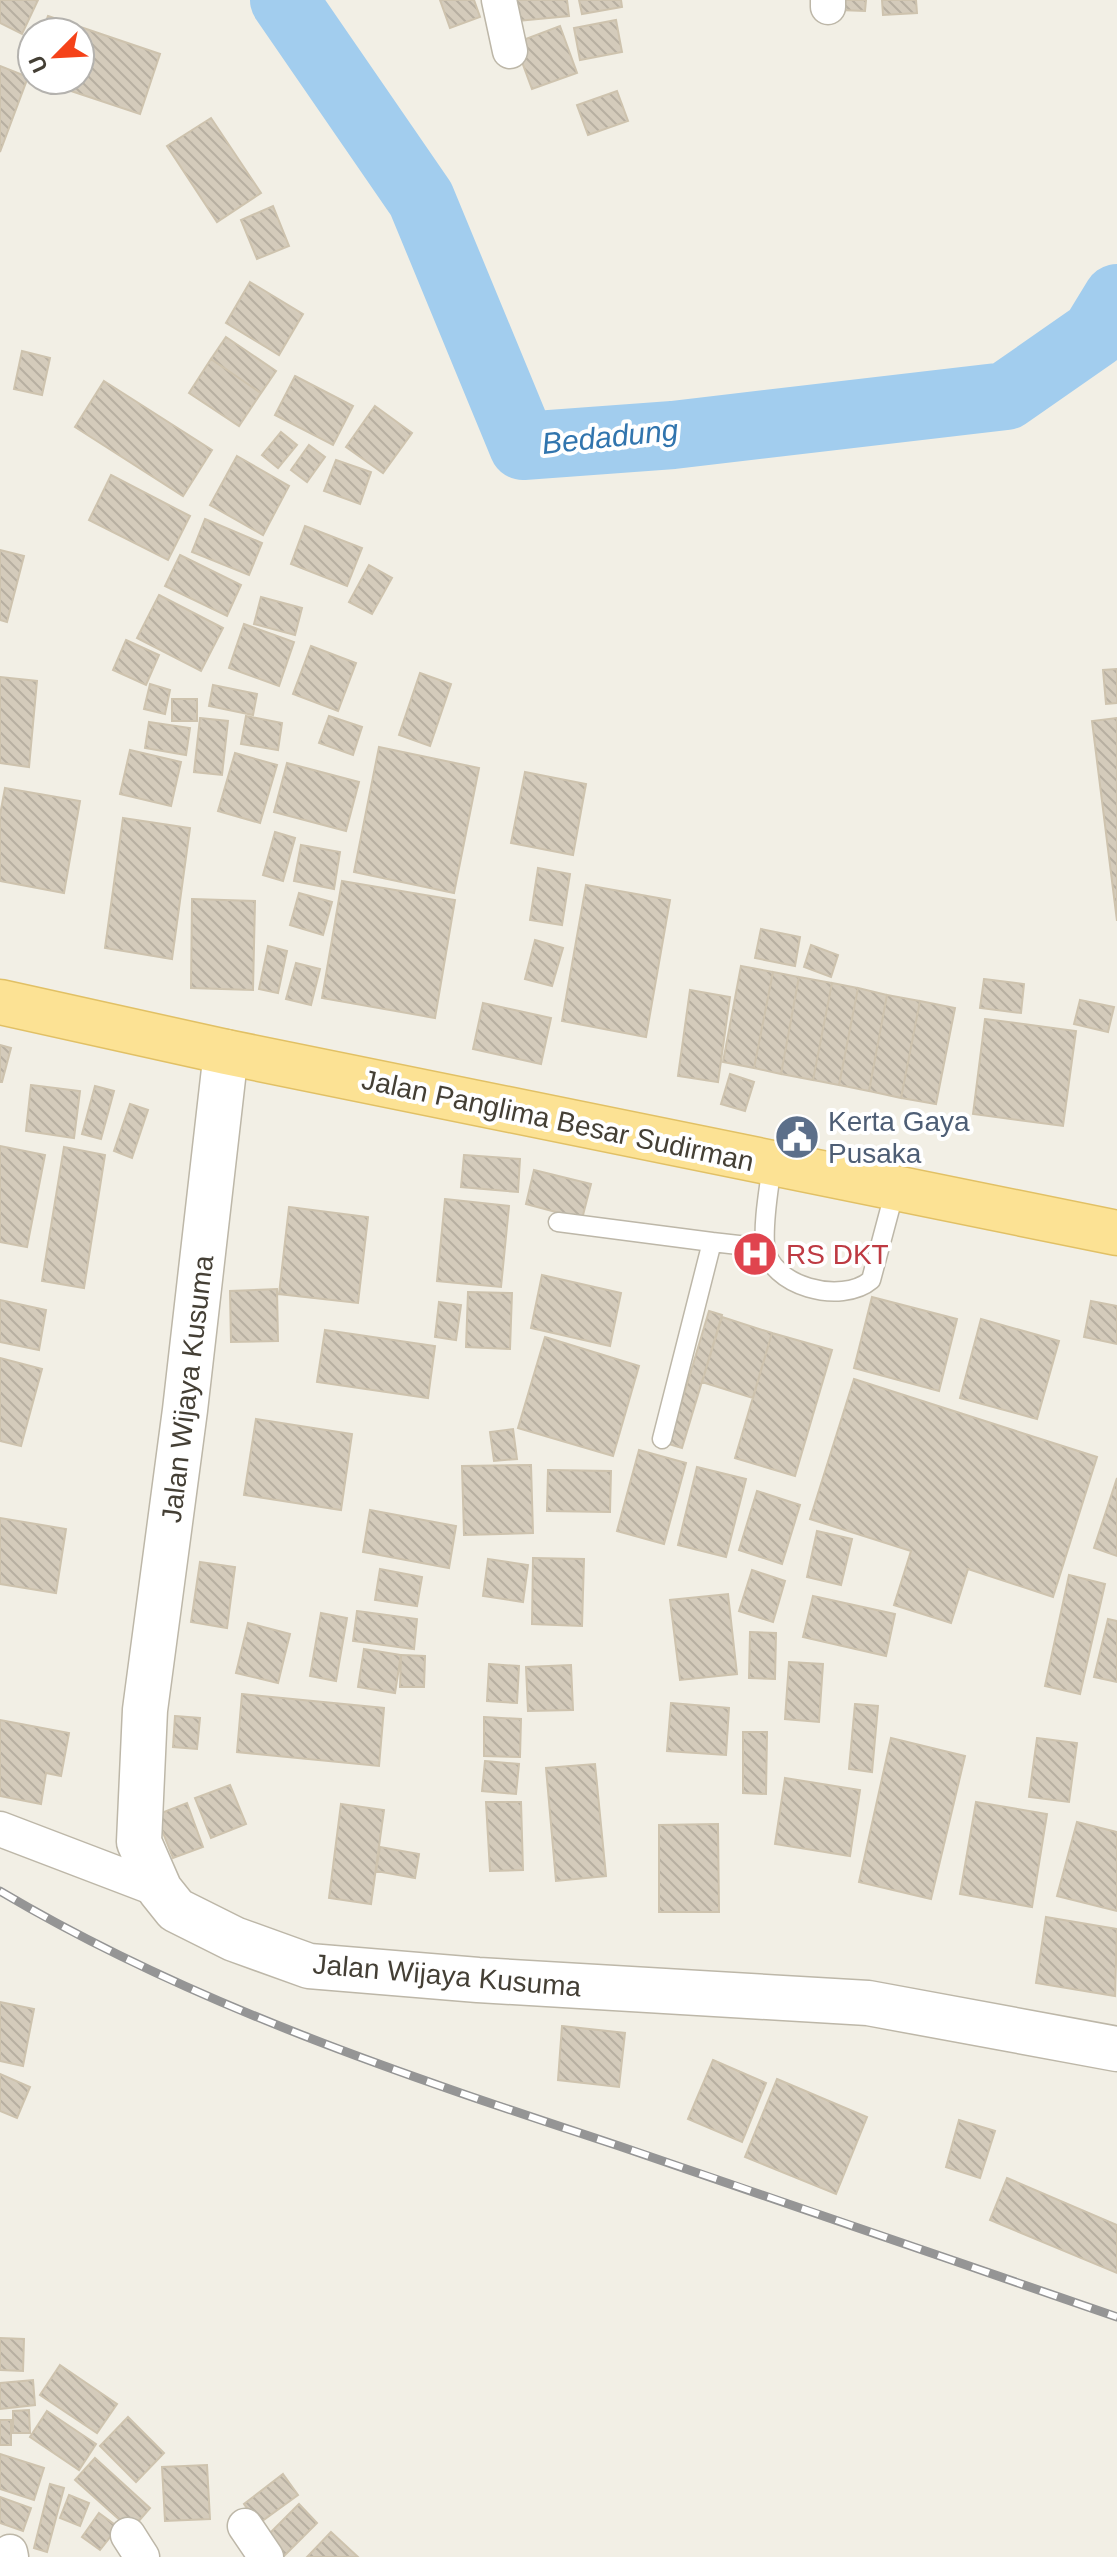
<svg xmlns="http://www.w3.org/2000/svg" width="1117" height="2557" font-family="Arial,sans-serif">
<defs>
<pattern id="building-back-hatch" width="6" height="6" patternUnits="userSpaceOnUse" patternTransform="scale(2)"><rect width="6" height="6" fill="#d4cbbb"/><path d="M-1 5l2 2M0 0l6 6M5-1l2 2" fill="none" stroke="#b7afa1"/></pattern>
</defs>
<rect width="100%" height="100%" fill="#f2efe5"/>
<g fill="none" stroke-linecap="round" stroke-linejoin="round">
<path stroke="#a2cdee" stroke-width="68" d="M 284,0 L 421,199 L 523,446 L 673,435 L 1006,396 L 1095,334 L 1117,298"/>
</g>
<path fill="url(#building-back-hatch)" stroke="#cec3ae" stroke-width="2" d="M 0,0 L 38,0 L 22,34 L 0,23 Z
M 440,0 L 474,0 L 480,17 L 450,28 Z
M 515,0 L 567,0 L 569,16 L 518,21 Z
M 579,0 L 621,0 L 622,7 L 582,14 Z
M 840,0 L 866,0 L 865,11 L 840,10 Z
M 882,0 L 916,0 L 917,13 L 883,15 Z
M 48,16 L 160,54 L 140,114 L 38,80 L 80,80 L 80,32 L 42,32 Z
M 616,20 L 622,52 L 580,60 L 574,28 Z
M 560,26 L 577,73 L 532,89 L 515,43 Z
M 0,66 L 28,77 L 0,152 Z
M 617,91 L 628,121 L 588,135 L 577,105 Z
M 211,118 L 261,193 L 217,222 L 167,146 Z
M 273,206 L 289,246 L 257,259 L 241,220 Z
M 250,282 L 303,314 L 279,355 L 226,323 Z
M 226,337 L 276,371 L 261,393 L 211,359 Z
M 22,351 L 50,358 L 42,395 L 14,389 Z
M 211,359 L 261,393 L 239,426 L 189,393 Z
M 295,376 L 353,406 L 333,445 L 275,415 Z
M 104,381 L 212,450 L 183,496 L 75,427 Z
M 375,406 L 412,433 L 383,473 L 346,447 Z
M 281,432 L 297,445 L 278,468 L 262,455 Z
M 309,445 L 325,457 L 307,482 L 291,470 Z
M 237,456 L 289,486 L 263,535 L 210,505 Z
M 336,460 L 371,472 L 360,504 L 324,491 Z
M 111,475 L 190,516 L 168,560 L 89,520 Z
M 205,519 L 262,543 L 249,575 L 192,552 Z
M 305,526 L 362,548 L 347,586 L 291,564 Z
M 0,550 L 24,556 L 7,622 L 0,620 Z
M 180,555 L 241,585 L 227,616 L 165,586 Z
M 369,565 L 392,578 L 372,614 L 349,602 Z
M 159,595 L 223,628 L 201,671 L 137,638 Z
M 261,597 L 302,608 L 295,635 L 254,624 Z
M 244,624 L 294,642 L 279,686 L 229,668 Z
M 126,640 L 159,655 L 146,685 L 113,670 Z
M 311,646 L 356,663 L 338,711 L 293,694 Z
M 1117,669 L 1117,703 L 1106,704 L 1103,670 Z
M 420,673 L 451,684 L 430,746 L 399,735 Z
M 0,677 L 37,681 L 29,767 L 0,763 Z
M 150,684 L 170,690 L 165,714 L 144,709 Z
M 213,685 L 257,694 L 253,715 L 209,706 Z
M 172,699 L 197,699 L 197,721 L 172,721 Z
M 246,716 L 282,723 L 278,750 L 241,744 Z
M 329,716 L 362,727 L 353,755 L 319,743 Z
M 200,718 L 228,721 L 222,775 L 194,772 Z
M 1117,718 L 1117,921 L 1092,721 Z
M 149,722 L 190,728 L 186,755 L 145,748 Z
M 379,747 L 479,768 L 454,893 L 354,872 Z
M 130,750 L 181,762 L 171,806 L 120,794 Z
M 235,753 L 277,765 L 260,823 L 218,811 Z
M 287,763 L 359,782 L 346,831 L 274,812 Z
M 525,772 L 586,784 L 573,855 L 511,843 Z
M 5,788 L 80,801 L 64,893 L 0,881 L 0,815 Z
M 123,818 L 190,828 L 172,959 L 105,948 Z
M 275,832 L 295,838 L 283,881 L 263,875 Z
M 301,845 L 340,852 L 334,889 L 294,881 Z
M 538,868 L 570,874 L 562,925 L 530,920 Z
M 342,881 L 455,900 L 435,1018 L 322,998 Z
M 586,885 L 670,900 L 646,1037 L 562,1021 Z
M 299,893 L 332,902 L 323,935 L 290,925 Z
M 192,899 L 255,901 L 253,990 L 191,988 Z
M 761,929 L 800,937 L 795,966 L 755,958 Z
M 535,940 L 563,948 L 552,986 L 525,979 Z
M 811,945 L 838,955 L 831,977 L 804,967 Z
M 268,946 L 287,951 L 278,993 L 259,989 Z
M 296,963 L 320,969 L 311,1005 L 286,999 Z
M 741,966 L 773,972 L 754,1068 L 723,1062 Z
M 773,972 L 799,977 L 781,1074 L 754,1068 Z
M 799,977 L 832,983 L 813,1080 L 781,1074 Z
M 984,979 L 1024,984 L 1021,1013 L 980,1008 Z
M 832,983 L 858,988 L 839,1085 L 813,1080 Z
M 858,988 L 887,995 L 869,1091 L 839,1085 Z
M 690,990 L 730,997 L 718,1082 L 678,1076 Z
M 887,995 L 920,1001 L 901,1098 L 869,1091 Z
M 1080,1000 L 1114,1007 L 1108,1032 L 1074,1024 Z
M 920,1001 L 955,1008 L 936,1104 L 901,1098 Z
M 483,1003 L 551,1018 L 541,1064 L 473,1049 Z
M 985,1019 L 1076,1031 L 1063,1126 L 973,1114 Z
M 0,1045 L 11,1048 L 2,1082 L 0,1082 Z
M 730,1074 L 754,1082 L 745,1111 L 721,1104 Z
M 31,1085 L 80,1091 L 74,1138 L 26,1131 Z
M 95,1086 L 114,1091 L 101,1139 L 82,1134 Z
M 130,1104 L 148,1110 L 132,1158 L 114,1151 Z
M 0,1146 L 45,1155 L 27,1247 L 0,1242 Z
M 64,1147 L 105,1155 L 84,1288 L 42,1281 Z
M 464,1155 L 520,1159 L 518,1192 L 461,1187 Z
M 534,1170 L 591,1184 L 582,1219 L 526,1204 Z
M 445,1199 L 509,1206 L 501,1287 L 437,1281 Z
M 289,1207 L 368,1217 L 358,1303 L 279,1294 Z
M 542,1275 L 621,1293 L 610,1346 L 531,1328 Z
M 277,1289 L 278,1341 L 231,1342 L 230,1291 Z
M 468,1292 L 512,1293 L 510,1349 L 466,1347 Z
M 872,1297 L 957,1319 L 939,1391 L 854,1368 Z
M 0,1300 L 46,1310 L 39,1350 L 0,1342 Z
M 1091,1301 L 1117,1306 L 1117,1344 L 1084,1337 Z
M 439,1302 L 461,1305 L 456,1340 L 435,1337 Z
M 709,1311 L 722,1315 L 682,1448 L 669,1444 Z
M 722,1317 L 772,1333 L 753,1398 L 702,1382 Z
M 981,1319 L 1059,1341 L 1037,1419 L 960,1398 Z
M 325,1330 L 435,1346 L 428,1398 L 317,1382 Z
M 772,1333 L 832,1350 L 795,1476 L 735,1458 Z
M 545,1337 L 639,1366 L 613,1456 L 518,1428 Z
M 0,1358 L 42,1369 L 21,1446 L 0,1441 Z
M 854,1379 L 1097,1457 L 1053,1597 L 968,1569 L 951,1623 L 894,1605 L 911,1551 L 810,1519 Z
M 256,1419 L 352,1434 L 341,1510 L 244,1495 Z
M 513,1429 L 517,1459 L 494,1461 L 490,1432 Z
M 639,1450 L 686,1463 L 664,1544 L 617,1531 Z
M 531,1465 L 533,1533 L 464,1535 L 462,1466 Z
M 697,1467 L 746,1479 L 726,1557 L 678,1545 Z
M 548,1470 L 611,1471 L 610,1512 L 547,1511 Z
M 1117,1478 L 1117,1556 L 1094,1548 Z
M 757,1491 L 800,1505 L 782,1564 L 739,1550 Z
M 370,1510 L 456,1526 L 449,1568 L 363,1552 Z
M 0,1518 L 66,1529 L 56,1593 L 0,1584 Z
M 817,1531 L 852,1539 L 841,1585 L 807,1577 Z
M 533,1558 L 584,1559 L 582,1626 L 532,1624 Z
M 488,1559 L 528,1565 L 523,1602 L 483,1596 Z
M 200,1562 L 235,1567 L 227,1628 L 191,1622 Z
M 380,1569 L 422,1577 L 417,1606 L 375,1600 Z
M 752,1570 L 785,1581 L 773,1622 L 739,1611 Z
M 1069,1575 L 1105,1584 L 1080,1694 L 1045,1686 Z
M 728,1594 L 737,1674 L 680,1680 L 670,1600 Z
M 813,1596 L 895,1614 L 886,1656 L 803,1637 Z
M 357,1611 L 417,1619 L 414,1649 L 353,1641 Z
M 321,1613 L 347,1618 L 336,1681 L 310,1676 Z
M 1108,1619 L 1117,1621 L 1117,1682 L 1094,1677 Z
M 248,1623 L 290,1634 L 278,1683 L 236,1673 Z
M 750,1632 L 776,1633 L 775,1679 L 749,1678 Z
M 364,1649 L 401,1655 L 395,1693 L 358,1687 Z
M 401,1655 L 425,1656 L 424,1687 L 400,1687 Z
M 789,1662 L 823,1664 L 819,1722 L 785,1719 Z
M 489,1664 L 519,1666 L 517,1703 L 487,1701 Z
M 571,1665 L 573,1710 L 528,1711 L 526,1667 Z
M 242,1694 L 384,1708 L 379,1766 L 237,1752 Z
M 671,1703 L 729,1708 L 726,1755 L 667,1751 Z
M 855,1704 L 878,1706 L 872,1772 L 849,1769 Z
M 175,1716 L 200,1718 L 197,1749 L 173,1747 Z
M 484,1717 L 521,1719 L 520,1757 L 484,1756 Z
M 0,1720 L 69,1733 L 61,1776 L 46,1773 L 41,1804 L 0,1796 Z
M 743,1732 L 767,1732 L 766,1794 L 743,1793 Z
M 891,1738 L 965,1756 L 931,1899 L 859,1882 Z
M 1037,1738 L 1077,1743 L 1069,1802 L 1029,1797 Z
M 485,1761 L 519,1764 L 516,1794 L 482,1791 Z
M 595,1764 L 606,1876 L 556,1881 L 546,1768 Z
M 785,1778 L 860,1790 L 850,1856 L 775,1844 Z
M 230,1785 L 246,1824 L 211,1838 L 195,1798 Z
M 486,1802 L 521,1802 L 523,1870 L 490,1871 Z
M 976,1802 L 1047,1814 L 1032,1907 L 960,1894 Z
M 187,1803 L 203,1847 L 173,1858 L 156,1815 Z
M 341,1804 L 384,1810 L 371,1904 L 329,1898 Z
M 1077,1822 L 1117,1832 L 1117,1911 L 1057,1896 Z
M 718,1824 L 719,1912 L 659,1912 L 659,1825 Z
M 380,1847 L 419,1854 L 415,1878 L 376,1871 Z
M 1046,1917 L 1117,1929 L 1115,1996 L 1036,1983 Z
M 0,2002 L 34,2009 L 23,2066 L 0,2061 Z
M 562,2026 L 625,2033 L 619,2087 L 558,2080 Z
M 713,2060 L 766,2083 L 742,2142 L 688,2119 Z
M 0,2074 L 30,2087 L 17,2118 L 0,2111 Z
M 777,2079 L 867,2117 L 836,2194 L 745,2157 Z
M 959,2120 L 995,2131 L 980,2178 L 946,2167 Z
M 1007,2178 L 1117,2225 L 1117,2273 L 990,2220 Z
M 0,2338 L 24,2339 L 23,2371 L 0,2370 Z
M 60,2365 L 117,2404 L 97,2433 L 40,2395 Z
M 33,2380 L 35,2405 L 0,2409 L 0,2383 Z
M 29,2410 L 30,2433 L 13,2433 L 13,2411 Z
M 47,2411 L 96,2444 L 79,2470 L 30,2437 Z
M 128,2417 L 164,2453 L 136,2482 L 100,2446 Z
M 0,2420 L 11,2420 L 11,2445 L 0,2445 Z
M 0,2454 L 44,2468 L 34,2500 L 0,2489 Z
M 95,2458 L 150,2508 L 131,2530 L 75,2480 Z
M 207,2465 L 210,2519 L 165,2521 L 162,2467 Z
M 283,2474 L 298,2495 L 258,2524 L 244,2504 Z
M 50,2484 L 64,2488 L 47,2552 L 34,2548 Z
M 69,2495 L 89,2503 L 80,2526 L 60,2518 Z
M 0,2497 L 31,2508 L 23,2531 L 0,2523 Z
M 299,2504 L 317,2523 L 283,2557 L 274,2557 L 260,2543 Z
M 99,2513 L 118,2527 L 100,2550 L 82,2537 Z
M 331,2532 L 358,2557 L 307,2557 Z"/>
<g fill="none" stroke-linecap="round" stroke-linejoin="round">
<g stroke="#bdb7a8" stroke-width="21">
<path id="service" d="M 772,1164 C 769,1190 763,1219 765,1245 C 769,1287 842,1305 871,1280 L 895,1190
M 558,1222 L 712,1242 L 662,1439
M 712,1242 L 765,1248"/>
</g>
<g stroke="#bdb7a8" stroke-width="37">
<path id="minor" d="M 499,0 L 510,51
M 828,0 L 828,7
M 0,1829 L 160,1890
M 245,2526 L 266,2557
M 128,2535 L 142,2557
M 10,2552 L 11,2557"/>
</g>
<g stroke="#bdb7a8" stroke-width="47">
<path id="tertiary" d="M 226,1052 L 185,1410 L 145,1710 L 139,1842 L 160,1890 L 176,1910 L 234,1939 L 309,1966 L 478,1980 L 868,2003 L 1117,2049"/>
</g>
<g stroke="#e1c065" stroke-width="47">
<path id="primary" d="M 0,1002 L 226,1052 L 1117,1233"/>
</g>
<use href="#service" stroke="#fff" stroke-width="18"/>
<use href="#minor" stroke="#fff" stroke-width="34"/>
<use href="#tertiary" stroke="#fff" stroke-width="44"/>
<use href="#primary" stroke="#fce294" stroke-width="44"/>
<g stroke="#959595" stroke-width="9">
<path id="rail" d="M 0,1891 C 192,2005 407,2076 619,2146 C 785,2202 951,2260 1117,2317"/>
</g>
<use href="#rail" stroke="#fff" stroke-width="6" stroke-dasharray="18" stroke-linecap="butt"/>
</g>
<defs>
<g id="civic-disc" transform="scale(2.3)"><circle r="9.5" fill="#5c6f8a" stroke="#fff"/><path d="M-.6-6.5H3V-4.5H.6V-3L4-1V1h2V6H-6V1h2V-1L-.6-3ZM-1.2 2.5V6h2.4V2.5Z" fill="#fff"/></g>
<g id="hospital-disc" transform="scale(2.3)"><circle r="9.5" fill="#e0444e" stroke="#fff"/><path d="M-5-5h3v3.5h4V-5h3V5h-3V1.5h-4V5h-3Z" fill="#fff"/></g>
</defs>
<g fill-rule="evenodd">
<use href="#civic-disc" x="797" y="1137"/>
<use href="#hospital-disc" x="755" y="1254"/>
</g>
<g text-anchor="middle" stroke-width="8" stroke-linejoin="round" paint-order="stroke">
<g font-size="28" fill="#443f35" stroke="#fff">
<text transform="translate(558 1120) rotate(12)" y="10">Jalan Panglima Besar Sudirman</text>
<text transform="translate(187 1389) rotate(-83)" y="10">Jalan Wijaya Kusuma</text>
<text transform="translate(447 1975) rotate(5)" y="10">Jalan Wijaya Kusuma</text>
</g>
<g font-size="28" fill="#4e5e75" stroke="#fff" text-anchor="start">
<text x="828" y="1131">Kerta Gaya<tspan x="828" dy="32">Pusaka</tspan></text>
</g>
<g font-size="28" fill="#be3a42" stroke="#fff" text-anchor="start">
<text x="786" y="1264">RS DKT</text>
</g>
<g font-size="30" font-style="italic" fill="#3175ae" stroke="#fff">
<text transform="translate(610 437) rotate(-6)" y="10">Bedadung</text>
</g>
</g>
<g transform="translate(56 56) rotate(246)"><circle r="38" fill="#ffffff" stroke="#b4b2ae" stroke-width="2"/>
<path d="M0-6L14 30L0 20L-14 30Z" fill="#f54219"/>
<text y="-12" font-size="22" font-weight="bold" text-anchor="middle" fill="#443f35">U</text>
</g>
</svg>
